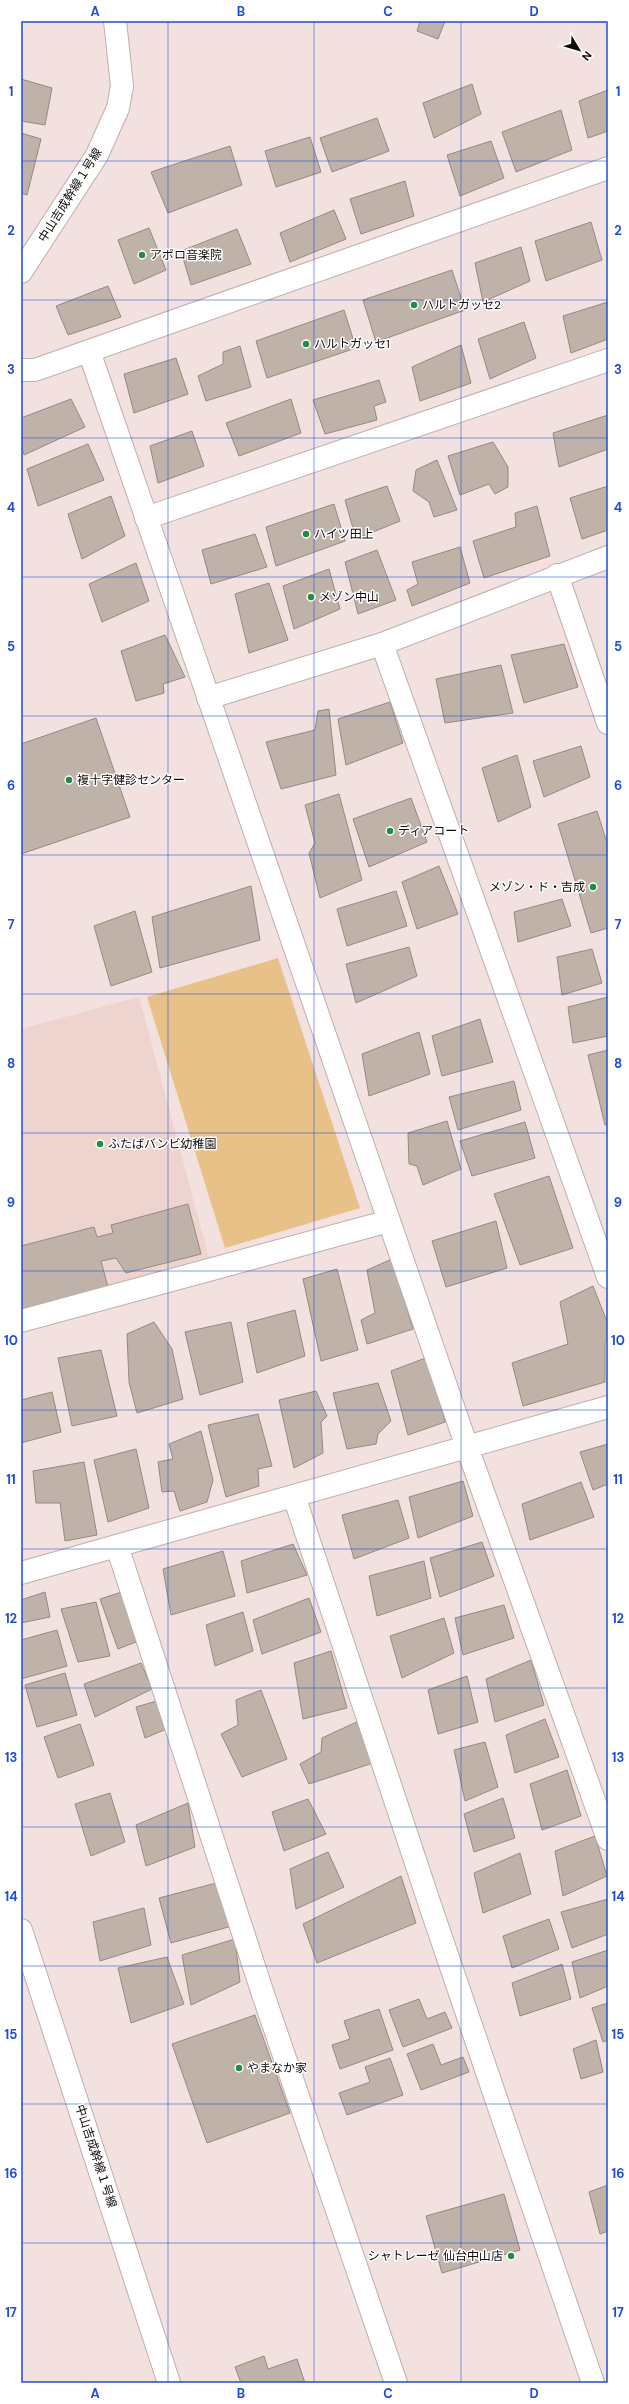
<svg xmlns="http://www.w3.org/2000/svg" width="629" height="2404" font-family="'DM Sans','Noto Sans JP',sans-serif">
<rect width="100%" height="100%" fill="#f2e1de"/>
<path fill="#edd4cf" d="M 139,997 L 209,1258 L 21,1310 L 21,1029 Z"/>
<path fill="#e7c187" d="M 278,958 L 360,1208 L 225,1248 L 147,997 Z"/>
<path fill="#bfb2a9" stroke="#968981" d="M 420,21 L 445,21 L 438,39 L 417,31 Z
M 21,79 L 52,88 L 45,125 L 21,121 Z
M 472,84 L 481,114 L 434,138 L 423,103 Z
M 608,90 L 608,131 L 588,138 L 579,101 Z
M 561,110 L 572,150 L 516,172 L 502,132 Z
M 377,118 L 389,151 L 332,172 L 320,138 Z
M 21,133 L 41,139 L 27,195 L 21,193 Z
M 310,137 L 321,172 L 276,187 L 265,151 Z
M 491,141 L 504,178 L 460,196 L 447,155 Z
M 230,146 L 242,185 L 168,213 L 151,172 Z
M 405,181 L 414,216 L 361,234 L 350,199 Z
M 334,210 L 346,239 L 290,262 L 280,233 Z
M 591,222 L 602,260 L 546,281 L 535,241 Z
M 149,228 L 166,270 L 134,284 L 118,240 Z
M 237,229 L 251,264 L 191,285 L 181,251 Z
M 521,247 L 530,281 L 483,302 L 475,263 Z
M 452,270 L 465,310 L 376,342 L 363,300 Z
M 108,286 L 121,317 L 68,335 L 56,306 Z
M 608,302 L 608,339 L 571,353 L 563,316 Z
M 344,310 L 356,348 L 267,378 L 256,341 Z
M 524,322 L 536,358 L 490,379 L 478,339 Z
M 461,345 L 471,383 L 420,401 L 412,367 Z
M 240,346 L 251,387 L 206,401 L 198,376 L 223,364 L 223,352 Z
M 176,358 L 188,394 L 134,413 L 124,374 Z
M 379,380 L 386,402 L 374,406 L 377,420 L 325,434 L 313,400 Z
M 71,399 L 85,427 L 24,455 L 21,443 L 21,418 Z
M 291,399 L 301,433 L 239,456 L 226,423 Z
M 608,415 L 608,449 L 559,467 L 553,433 Z
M 192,431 L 204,466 L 158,483 L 150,446 Z
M 493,442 L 508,467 L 508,487 L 495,494 L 489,484 L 460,495 L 448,456 Z
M 88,444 L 104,480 L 38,506 L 27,469 Z
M 437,460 L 457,510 L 434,517 L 429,502 L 413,491 L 416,470 Z
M 387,486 L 400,521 L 356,539 L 345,500 Z
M 608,486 L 608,530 L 582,539 L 570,498 Z
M 111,496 L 125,536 L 82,559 L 68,514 Z
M 334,504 L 345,541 L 276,566 L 266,527 Z
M 537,506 L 550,556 L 484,578 L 473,541 L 516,527 L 515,513 Z
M 255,534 L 267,567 L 211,584 L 202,550 Z
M 460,547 L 470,583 L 412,606 L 407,590 L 418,584 L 412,562 Z
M 377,550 L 396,600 L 358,614 L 345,562 Z
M 136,563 L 149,601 L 102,622 L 89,584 Z
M 329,569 L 340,609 L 294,629 L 283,586 Z
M 269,583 L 288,640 L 249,653 L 235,594 Z
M 165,635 L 185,677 L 163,684 L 164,693 L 136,701 L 121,651 Z
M 564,644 L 578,687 L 524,703 L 511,655 Z
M 501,665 L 513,713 L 445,723 L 436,679 Z
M 390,702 L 403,743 L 346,765 L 338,719 Z
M 329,709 L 336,775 L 281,789 L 266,742 L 315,730 L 318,711 Z
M 96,718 L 130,817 L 21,854 L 21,744 Z
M 581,746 L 590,777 L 544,797 L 533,761 Z
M 517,755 L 531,807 L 498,822 L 482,768 Z
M 339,794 L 362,880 L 320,898 L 309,853 L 315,843 L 305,805 Z
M 411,798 L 427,842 L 369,867 L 353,819 Z
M 597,811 L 608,846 L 608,928 L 591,933 L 558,824 Z
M 439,866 L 458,914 L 417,929 L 402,882 Z
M 251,886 L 260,940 L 160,968 L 152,917 Z
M 396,891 L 407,926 L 347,946 L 337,909 Z
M 562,899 L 571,926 L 518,942 L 514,912 Z
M 135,911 L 152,972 L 111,986 L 94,926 Z
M 409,947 L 417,976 L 356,1003 L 346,964 Z
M 592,949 L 602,983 L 562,995 L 557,957 Z
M 608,997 L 608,1036 L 573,1043 L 568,1007 Z
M 480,1019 L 493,1062 L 442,1076 L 432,1036 Z
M 419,1032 L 430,1074 L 369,1096 L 362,1054 Z
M 608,1050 L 608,1124 L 605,1125 L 588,1055 Z
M 514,1081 L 521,1110 L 458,1130 L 449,1097 Z
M 447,1121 L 461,1169 L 423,1185 L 417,1166 L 409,1164 L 408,1133 Z
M 525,1122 L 535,1158 L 472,1176 L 460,1141 Z
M 549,1176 L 573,1248 L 520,1265 L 494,1194 Z
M 188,1204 L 201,1254 L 126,1273 L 116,1258 L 101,1261 L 109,1291 L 21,1313 L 21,1246 L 94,1227 L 97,1237 L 113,1233 L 111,1225 Z
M 496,1221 L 507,1268 L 446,1287 L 432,1241 Z
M 392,1259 L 413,1329 L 367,1344 L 361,1320 L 375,1313 L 367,1270 Z
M 337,1269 L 358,1350 L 321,1361 L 303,1279 Z
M 593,1286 L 608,1324 L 608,1339 L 605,1342 L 605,1382 L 523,1406 L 512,1363 L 568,1344 L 560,1302 Z
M 295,1310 L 305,1356 L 257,1373 L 247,1323 Z
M 154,1322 L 172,1349 L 183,1399 L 137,1413 L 129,1382 L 127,1334 Z
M 231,1322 L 243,1382 L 200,1395 L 185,1332 Z
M 101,1350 L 117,1416 L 72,1426 L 58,1358 Z
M 428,1357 L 445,1422 L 408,1435 L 391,1371 Z
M 378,1383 L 391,1421 L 378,1434 L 376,1444 L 347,1449 L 333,1393 Z
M 316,1391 L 327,1416 L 321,1422 L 323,1453 L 294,1468 L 279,1400 Z
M 52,1392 L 61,1432 L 21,1443 L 21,1400 Z
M 258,1414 L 272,1466 L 258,1469 L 259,1486 L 226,1497 L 208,1425 Z
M 201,1431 L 213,1480 L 207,1502 L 180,1511 L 174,1491 L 162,1492 L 158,1462 L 173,1459 L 169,1444 Z
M 608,1444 L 608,1484 L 593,1490 L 580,1452 Z
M 136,1449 L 149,1508 L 108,1522 L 94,1460 Z
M 84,1462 L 97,1535 L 65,1541 L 60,1503 L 36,1503 L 33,1471 Z
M 463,1481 L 473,1516 L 418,1538 L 409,1497 Z
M 581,1482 L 594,1517 L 530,1540 L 522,1504 Z
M 398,1500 L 409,1538 L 354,1559 L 342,1515 Z
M 482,1542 L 494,1576 L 440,1597 L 430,1558 Z
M 293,1544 L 307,1575 L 247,1593 L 241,1561 Z
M 223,1551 L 235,1596 L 171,1615 L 163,1569 Z
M 424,1561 L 431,1598 L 377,1616 L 369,1576 Z
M 125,1591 L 141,1640 L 118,1649 L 100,1599 Z
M 45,1592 L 50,1617 L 21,1623 L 21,1600 Z
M 309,1598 L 321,1632 L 262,1654 L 253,1620 Z
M 96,1602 L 110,1656 L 78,1662 L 61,1609 Z
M 504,1605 L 514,1638 L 463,1655 L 455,1618 Z
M 243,1612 L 253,1651 L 215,1666 L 206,1625 Z
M 444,1618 L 454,1653 L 402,1678 L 390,1636 Z
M 57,1630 L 67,1666 L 21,1679 L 21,1640 Z
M 331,1651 L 347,1708 L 303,1719 L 294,1663 Z
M 531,1660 L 544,1705 L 495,1722 L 486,1679 Z
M 141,1663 L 152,1689 L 95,1717 L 84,1684 Z
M 65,1673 L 77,1715 L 37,1727 L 25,1685 Z
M 467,1676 L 478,1722 L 438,1734 L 428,1690 Z
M 261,1690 L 287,1759 L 242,1777 L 221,1734 L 238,1725 L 236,1700 Z
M 160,1700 L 169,1728 L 145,1738 L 136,1707 Z
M 545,1719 L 559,1757 L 515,1773 L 506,1735 Z
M 361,1720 L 373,1763 L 309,1784 L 300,1764 L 321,1752 L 322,1738 Z
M 80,1724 L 94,1765 L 58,1778 L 44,1737 Z
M 485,1742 L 498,1787 L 465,1801 L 454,1750 Z
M 567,1770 L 581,1816 L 542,1830 L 530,1784 Z
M 110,1793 L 125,1842 L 91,1856 L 75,1804 Z
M 503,1798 L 515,1838 L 474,1852 L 464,1814 Z
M 308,1799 L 326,1834 L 284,1851 L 272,1812 Z
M 188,1803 L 195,1847 L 146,1866 L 136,1825 Z
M 595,1836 L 607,1876 L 563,1896 L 555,1851 Z
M 328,1852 L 344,1887 L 296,1909 L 290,1869 Z
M 520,1853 L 531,1894 L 483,1913 L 474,1873 Z
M 401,1876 L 416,1923 L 317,1963 L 303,1924 Z
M 220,1882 L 232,1926 L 171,1943 L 159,1898 Z
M 608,1899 L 608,1934 L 572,1948 L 561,1912 Z
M 144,1908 L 151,1945 L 100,1961 L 93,1922 Z
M 549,1919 L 559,1949 L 512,1968 L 503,1936 Z
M 235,1939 L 240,1982 L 191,2005 L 182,1955 Z
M 608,1950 L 608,1986 L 580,1998 L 572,1962 Z
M 167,1957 L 184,2004 L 131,2023 L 118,1968 Z
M 562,1964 L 571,1999 L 520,2016 L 512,1983 Z
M 419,1999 L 427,2019 L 445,2012 L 452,2028 L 403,2047 L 389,2010 Z
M 608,2003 L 608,2040 L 603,2042 L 592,2008 Z
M 379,2009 L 393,2050 L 340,2069 L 332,2045 L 350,2039 L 344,2021 Z
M 255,2015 L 290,2113 L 207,2143 L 172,2044 Z
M 596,2040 L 603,2072 L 581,2079 L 573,2049 Z
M 433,2044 L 441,2065 L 463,2057 L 469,2072 L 421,2090 L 407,2054 Z
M 390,2058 L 403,2095 L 347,2115 L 339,2093 L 370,2082 L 365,2067 Z
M 608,2185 L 608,2231 L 600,2234 L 589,2192 Z
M 504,2194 L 520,2250 L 442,2273 L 426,2216 Z
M 264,2356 L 268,2369 L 297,2359 L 305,2383 L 241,2383 L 235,2367 Z"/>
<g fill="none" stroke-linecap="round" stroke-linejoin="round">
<g stroke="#bfafab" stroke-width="24">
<path id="street" d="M 89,351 L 467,1447 L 608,1839
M 21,370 L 35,370 L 608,168
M 146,518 L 608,360
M 557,575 L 608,723
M 382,644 L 608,1277
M 208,698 L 382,644 L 608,557
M 21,1321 L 389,1221
M 294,1496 L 431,1908 L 593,2383
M 117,1546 L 263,1994 L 396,2383
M 21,1573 L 608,1407"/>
</g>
<g stroke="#bfafab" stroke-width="24">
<path id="secondary" d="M 21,272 L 97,155 L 118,108 L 122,86 L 115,21
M 21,1930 L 169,2383"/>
</g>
<use href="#street" stroke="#fff" stroke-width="22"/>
<use href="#secondary" stroke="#fff" stroke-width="22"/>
</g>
<path fill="none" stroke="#1d4ed8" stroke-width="1" stroke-opacity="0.55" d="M 168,21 L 168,2383M 314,21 L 314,2383M 461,21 L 461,2383M 21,161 L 608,161M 21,300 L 608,300M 21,438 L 608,438M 21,577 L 608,577M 21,716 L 608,716M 21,855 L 608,855M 21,994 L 608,994M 21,1133 L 608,1133M 21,1271 L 608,1271M 21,1410 L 608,1410M 21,1549 L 608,1549M 21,1688 L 608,1688M 21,1827 L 608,1827M 21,1966 L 608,1966M 21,2104 L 608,2104M 21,2243 L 608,2243"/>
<g fill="#238c43" stroke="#fff" stroke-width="1.5">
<circle cx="142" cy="255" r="4"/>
<circle cx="414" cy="305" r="4"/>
<circle cx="306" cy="344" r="4"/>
<circle cx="306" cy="534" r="4"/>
<circle cx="311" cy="597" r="4"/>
<circle cx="69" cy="780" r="4"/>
<circle cx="390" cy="831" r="4"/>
<circle cx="593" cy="887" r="4"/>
<circle cx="100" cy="1144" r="4"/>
<circle cx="239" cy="2068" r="4"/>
<circle cx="511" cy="2256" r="4"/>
</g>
<g text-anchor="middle" stroke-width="3" stroke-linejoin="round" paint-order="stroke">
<g font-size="12" fill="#100a09" stroke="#fff">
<text transform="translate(70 195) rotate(-58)" y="4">中山吉成幹線１号線</text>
<text transform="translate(96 2156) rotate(72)" y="4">中山吉成幹線１号線</text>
</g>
<g font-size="12" fill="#100a09" stroke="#fff" text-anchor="start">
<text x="150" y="259">アポロ音楽院</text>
<text x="422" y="309">ハルトガッセ2</text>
<text x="314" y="348">ハルトガッセ1</text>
<text x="314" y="538">ハイツ田上</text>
<text x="319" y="601">メゾン中山</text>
<text x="77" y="784">複十字健診センター</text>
<text x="398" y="835">ディアコート</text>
<text x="585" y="891" text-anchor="end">メゾン・ド・吉成</text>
<text x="108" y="1148">ふたばバンビ幼稚園</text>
<text x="247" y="2072">やまなか家</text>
<text x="503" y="2260" text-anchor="end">シャトレーゼ 仙台中山店</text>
</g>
</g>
<rect width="629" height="2404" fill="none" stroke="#ffffff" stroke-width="44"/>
<g transform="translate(579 50) rotate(128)" stroke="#ffffff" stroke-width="3" paint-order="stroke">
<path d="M0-3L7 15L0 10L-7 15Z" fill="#100a09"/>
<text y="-6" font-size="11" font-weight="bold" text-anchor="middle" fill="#100a09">N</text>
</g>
<rect x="22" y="22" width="585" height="2360" fill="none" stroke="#1d4ed8" stroke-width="1.5"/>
<g font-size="13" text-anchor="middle" font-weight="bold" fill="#1d4ed8">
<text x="95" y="16">A</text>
<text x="241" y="16">B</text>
<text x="388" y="16">C</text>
<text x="534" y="16">D</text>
<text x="11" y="96">1</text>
<text x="618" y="96">1</text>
<text x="11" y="235">2</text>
<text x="618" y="235">2</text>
<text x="11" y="374">3</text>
<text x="618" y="374">3</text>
<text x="11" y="512">4</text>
<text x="618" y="512">4</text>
<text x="11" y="651">5</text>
<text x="618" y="651">5</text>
<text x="11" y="790">6</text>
<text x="618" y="790">6</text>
<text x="11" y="929">7</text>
<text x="618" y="929">7</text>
<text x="11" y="1068">8</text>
<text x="618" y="1068">8</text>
<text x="11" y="1207">9</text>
<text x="618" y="1207">9</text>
<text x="11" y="1345">10</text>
<text x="618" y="1345">10</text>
<text x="11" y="1484">11</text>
<text x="618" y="1484">11</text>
<text x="11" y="1623">12</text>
<text x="618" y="1623">12</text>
<text x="11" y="1762">13</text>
<text x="618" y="1762">13</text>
<text x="11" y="1901">14</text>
<text x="618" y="1901">14</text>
<text x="11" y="2039">15</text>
<text x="618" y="2039">15</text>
<text x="11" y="2178">16</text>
<text x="618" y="2178">16</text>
<text x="11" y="2317">17</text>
<text x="618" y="2317">17</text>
<text x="95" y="2398">A</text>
<text x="241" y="2398">B</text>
<text x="388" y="2398">C</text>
<text x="534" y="2398">D</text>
</g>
</svg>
